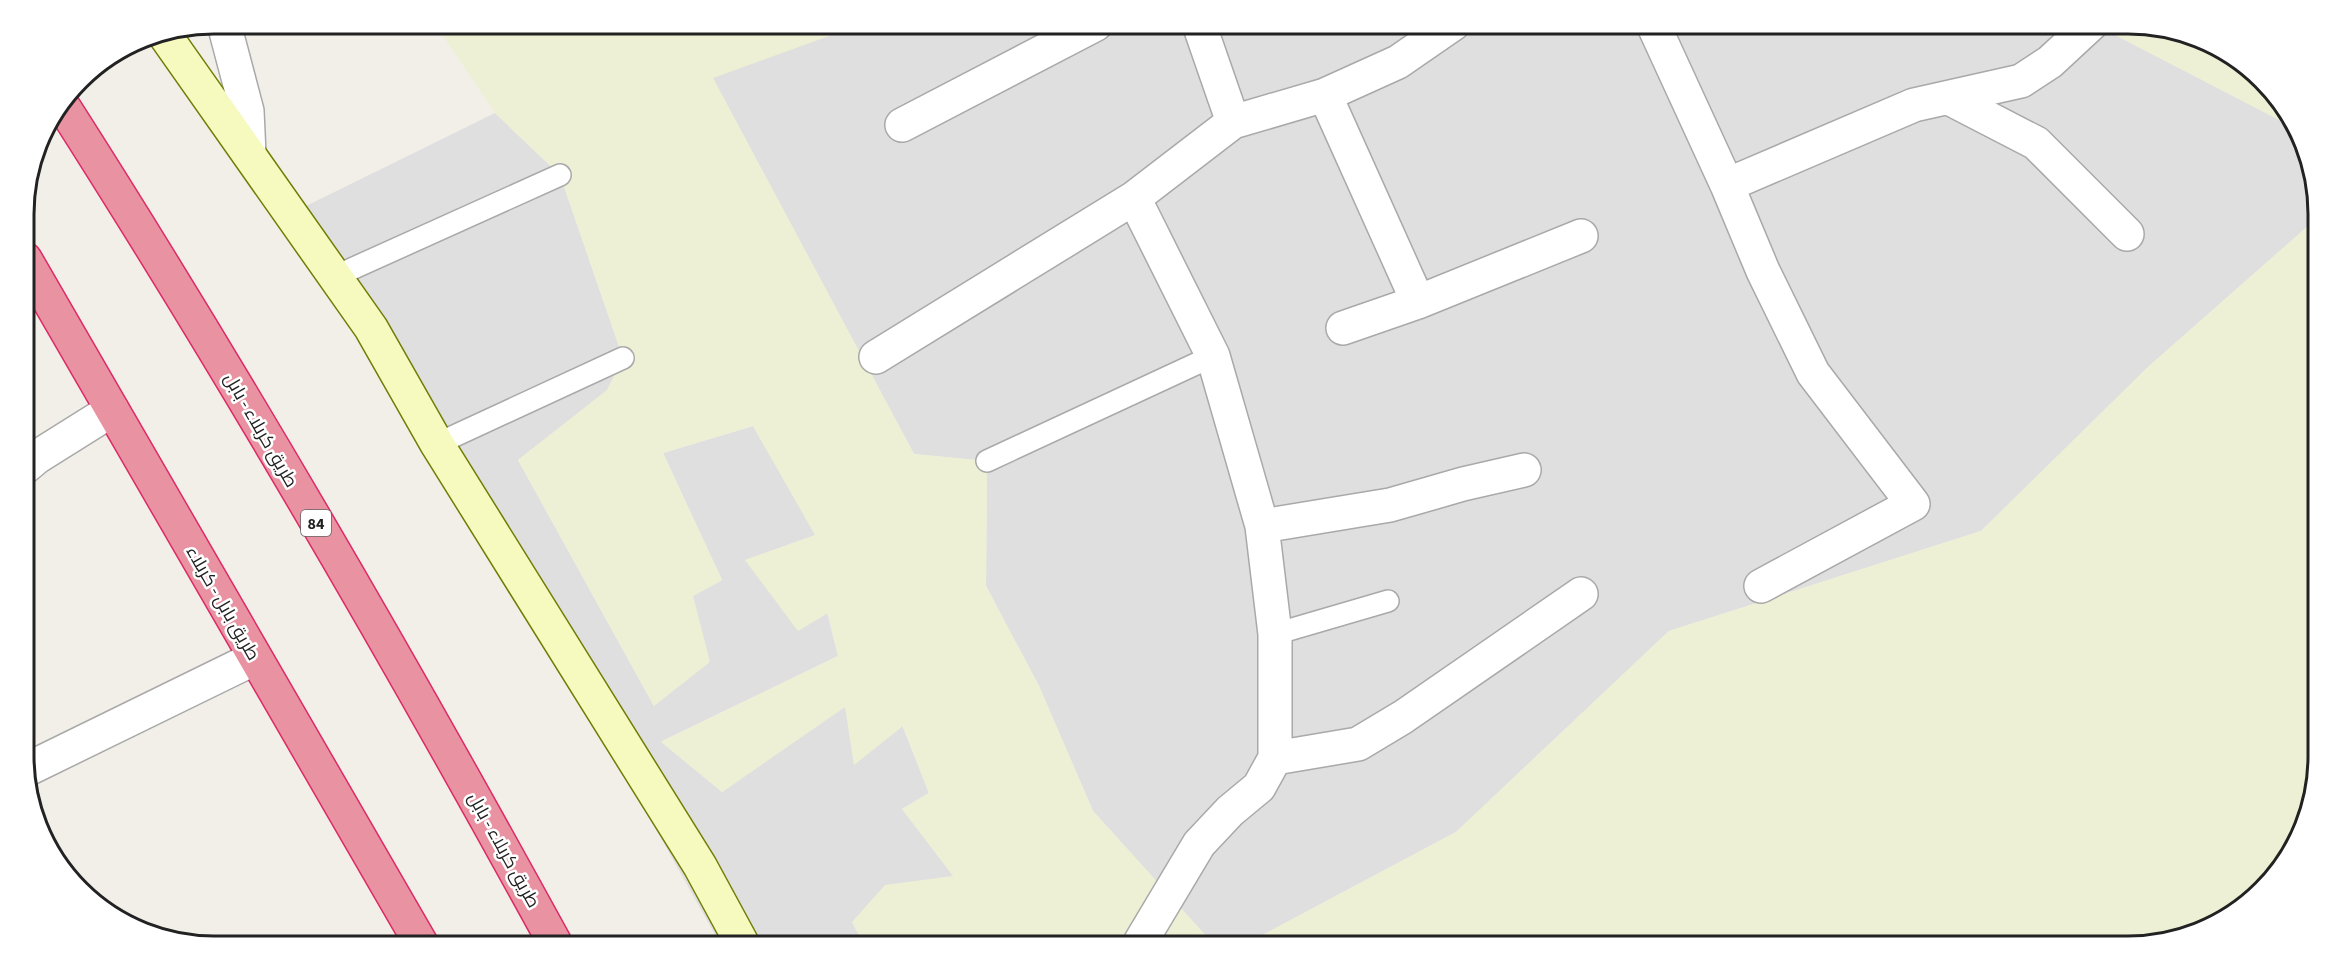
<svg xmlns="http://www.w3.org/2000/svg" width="2342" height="971" font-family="'Source Sans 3',Cairo,sans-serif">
<rect width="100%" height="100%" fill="#f2efe9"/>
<path fill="#e0dfdf" d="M 862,24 L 2094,24 L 2289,125 L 2316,190 L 2316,219 L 2148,367 L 1981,531 L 1669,631 L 1456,832 L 1240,947 L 1216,947 L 1093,811 L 1039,686 L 986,586 L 987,461 L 914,454 L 712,77 Z
M 495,113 L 560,175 L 623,358 L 608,390 L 518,460 L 654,706 L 693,596 L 722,580 L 663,453 L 753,426 L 816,535 L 745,560 L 827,612 L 838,656 L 662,741 L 722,792 L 845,706 L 902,725 L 929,793 L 902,809 L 954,876 L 852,922 L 865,947 L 722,947 L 306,206 Z"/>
<path fill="#eef0d5" d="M 435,24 L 862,24 L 713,78 L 914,454 L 987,461 L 986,586 L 1039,686 L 1093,811 L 1216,947 L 1025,947 L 1022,940 L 1005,947 L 865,947 L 852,922 L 885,885 L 953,876 L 902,809 L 929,793 L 903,726 L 854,765 L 845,707 L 722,792 L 661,742 L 838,656 L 828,613 L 798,631 L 745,560 L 815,535 L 753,426 L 663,453 L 722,580 L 693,596 L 710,662 L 654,706 L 518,460 L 607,390 L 623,358 L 560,175 L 495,113 Z
M 2094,24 L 2127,24 L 2200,38 L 2278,98 L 2289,125 Z
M 2316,219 L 2318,756 L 2304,829 L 2278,873 L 2233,915 L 2139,947 L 1240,947 L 1456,832 L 1669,631 L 1981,531 L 2148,367 Z"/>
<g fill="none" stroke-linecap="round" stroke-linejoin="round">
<g stroke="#a9a9a9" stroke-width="24">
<path id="lane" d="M 336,276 L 560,175
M 437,444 L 623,358
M 987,461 L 1213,356
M 1275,634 L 1388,601"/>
</g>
<g stroke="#a9a9a9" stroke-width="36">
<path id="street" d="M 224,24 L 247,111 L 249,154
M 1653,24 L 1727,185 L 1763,271 L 1813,373 L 1913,504 L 1761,586
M 1325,95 L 1418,302
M 1949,98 L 2036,143 L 2127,234
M 1233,122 L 1325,95 L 1398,62 L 1453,24
M 902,125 L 1096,24
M 1727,185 L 1914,105 L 2021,81 L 2050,62 L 2091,24
M 1343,328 L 1418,302 L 1581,236
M 876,357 L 1134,198
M 25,467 L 37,457 L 112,410
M 1262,526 L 1390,505 L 1463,484 L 1524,470
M 1275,758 L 1358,744 L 1403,717 L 1581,594
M 26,770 L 255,658
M 1141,941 L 1199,844 L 1230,811 L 1259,787 L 1275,758 L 1275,634 L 1262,526 L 1213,356 L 1134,198 L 1233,122 L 1199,24"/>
</g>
<g stroke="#707d05" stroke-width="36">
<path id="secondary" d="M 164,34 L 371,328 L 437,444 L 700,866 L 744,947"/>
</g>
<g stroke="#dc2a67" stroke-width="36">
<path id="highway" d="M 63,106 C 238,380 401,662 557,947
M 25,259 L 423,947"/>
</g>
<use href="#lane" stroke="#fff" stroke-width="21"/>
<use href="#street" stroke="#fff" stroke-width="33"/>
<use href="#secondary" stroke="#f7fabf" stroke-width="33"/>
<use href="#highway" stroke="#e892a2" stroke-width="33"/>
</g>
<g text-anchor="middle" stroke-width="5" stroke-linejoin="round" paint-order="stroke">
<rect fill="#fff" stroke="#646464" stroke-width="1.5" x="301" y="510" width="30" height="26" rx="4.5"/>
<g font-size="16" font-weight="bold" fill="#222">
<text x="316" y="529">84</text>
</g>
<g font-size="18" fill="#222" stroke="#fff">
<text transform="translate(261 430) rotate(60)" y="6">طريق كربلاء - بابل</text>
<text transform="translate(223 603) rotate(60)" y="6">طريق بابل - كربلاء</text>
<text transform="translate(504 850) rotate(61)" y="6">طريق كربلاء - بابل</text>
</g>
</g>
<path d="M0 0H2342V971H0ZM214 34H2128A180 180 0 0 1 2308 214V756A180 180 0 0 1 2128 936H214A180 180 0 0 1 34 756V214A180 180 0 0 1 214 34Z" fill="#fff" fill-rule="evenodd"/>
<path fill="none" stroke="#222" stroke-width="3" d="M214 34H2128A180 180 0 0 1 2308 214V756A180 180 0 0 1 2128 936H214A180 180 0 0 1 34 756V214A180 180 0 0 1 214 34Z"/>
</svg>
